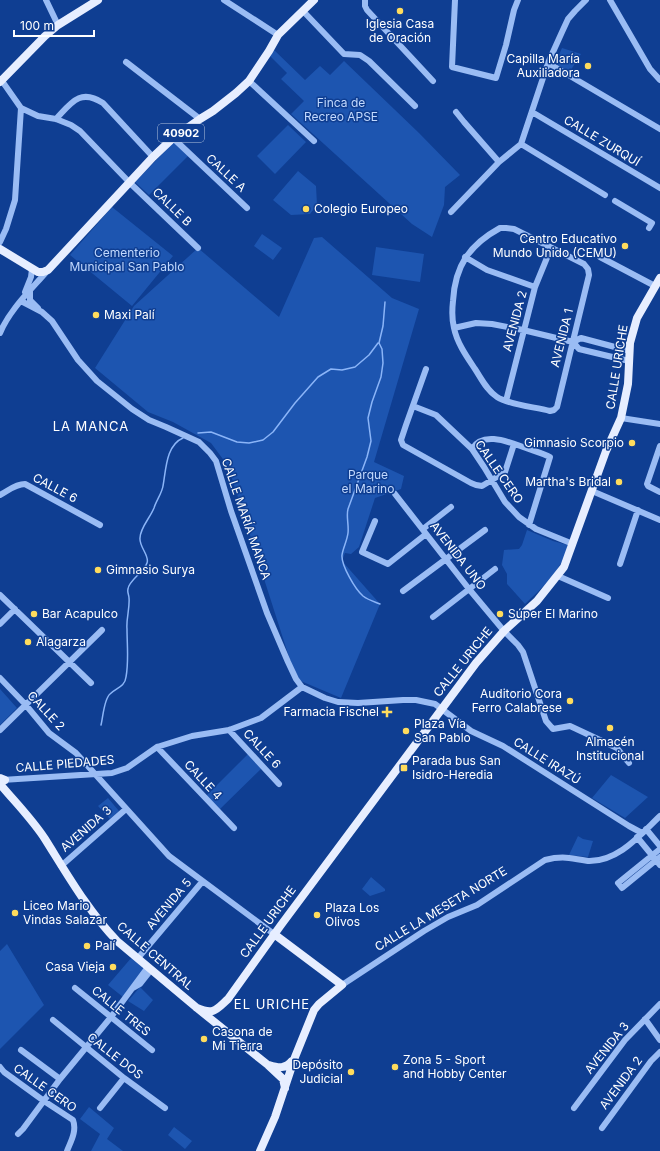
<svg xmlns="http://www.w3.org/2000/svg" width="660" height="1151" font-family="Inter,sans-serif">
<rect width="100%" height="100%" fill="#0f3e92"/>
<path fill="#1d55b0" d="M 562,48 L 581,54 L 569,73 L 556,64 L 556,62 Z
M 273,49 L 305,80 L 320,66 L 330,75 L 344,61 L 419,133 L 460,175 L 445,187 L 444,205 L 432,237 L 412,224 L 291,114 L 304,101 L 281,79 L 287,73 L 269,55 Z
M 288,125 L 306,142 L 275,174 L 257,156 Z
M 174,142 L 188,156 L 149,195 L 135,182 Z
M 298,171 L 316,186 L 317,205 L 310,214 L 291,215 L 273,200 Z
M 112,207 L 173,256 L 132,306 L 70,255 Z
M 262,234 L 282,248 L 273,260 L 254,246 Z
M 322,237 L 392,298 L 419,309 L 374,462 L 404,476 L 401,489 L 375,498 L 359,547 L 351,554 L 345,553 L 342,561 L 380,604 L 341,698 L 296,679 L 228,466 L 211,443 L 173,422 L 148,412 L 95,368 L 134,306 L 198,248 L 279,317 L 314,238 Z
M 376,247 L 424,254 L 420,282 L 372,275 Z
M 527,530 L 553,541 L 568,545 C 563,569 542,588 525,604 L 507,584 L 507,574 L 502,565 L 504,550 L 519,549 L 522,545 Z
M 0,689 L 17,708 L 0,725 Z
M 248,754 L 262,768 L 220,809 L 206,796 Z
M 611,775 L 648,797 L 625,818 L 592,798 Z
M 108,798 L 119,811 L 110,819 L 98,806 Z
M 578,836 L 583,839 L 593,841 L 588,857 L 569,855 Z
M 371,877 L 385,889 L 385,891 L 370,896 L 362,889 Z
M 7,944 L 44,1005 L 0,1049 L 0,951 Z
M 132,957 L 143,968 L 143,970 L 123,997 L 108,985 Z
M 140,987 L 153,1000 L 144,1011 L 128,1001 Z
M 89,1107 L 114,1128 L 107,1139 L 123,1151 L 91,1151 L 100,1134 L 80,1119 Z
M 174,1127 L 192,1141 L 185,1149 L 168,1135 Z"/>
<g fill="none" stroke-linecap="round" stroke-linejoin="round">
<path stroke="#8bb5f8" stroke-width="1.5" d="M 198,433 L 211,432 L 237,442 L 249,443 L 263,440 L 273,432 L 295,403 L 318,377 L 331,369 L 342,370 L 355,367 L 369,355 L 378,343
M 380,604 C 375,602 368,600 363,596 C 355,589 341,565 342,555 C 343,548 347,541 348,533 C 349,525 346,516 348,509 L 367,457 L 371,441 L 368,418 L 372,402 L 381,377 L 383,363 L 382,349 L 379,343 L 383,326 L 385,302
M 101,725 C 103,717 104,699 110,694 C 116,688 125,687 126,677 C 129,661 127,645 127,629 C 126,619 130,608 129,598 C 129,595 127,592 128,589 C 128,581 144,572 147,563 C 150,556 139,547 140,538 C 140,528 150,518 154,508 C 156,501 162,493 163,486 C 166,470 166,445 183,438"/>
<path stroke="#9abcf4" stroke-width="6" d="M 46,0 L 58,25
M 224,0 L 278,35
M 365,0 L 365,6 L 367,10 L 433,81
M 455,0 L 452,67 L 496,78 L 506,45 L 514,10 L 518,0
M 610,0 L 650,69 L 660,80
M 303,11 L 344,54 L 360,55 L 369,61 L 415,106
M 126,62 L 200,119
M 548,63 L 660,129
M 2,81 L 21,108 L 38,116 L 56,119 L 71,125 L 80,131 L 130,183 L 198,248
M 249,81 L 314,141
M 456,112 L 464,122 L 499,162
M 532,112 L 660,188
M 56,119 C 71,103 80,88 103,103 L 153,157
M 173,138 L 247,208
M 521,144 L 605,195
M 615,201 L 652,223 L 649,228
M 451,212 L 499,162 L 521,144 L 548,63 L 562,32 L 568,19 L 575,11 L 586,0
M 500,228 L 506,228 L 514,229 L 584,264 L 588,269 L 589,275 L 557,407 L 554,410 L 550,411 C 536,407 509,405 497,397 C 487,391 481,378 475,369 C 467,357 457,343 454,328 C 452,320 452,310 453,301 C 455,266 469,245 500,228 Z
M 0,242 L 6,229 L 15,200 L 21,108
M 465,257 L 487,270 L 535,287
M 600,257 L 655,286
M 30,291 L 30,300 L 38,308
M 25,292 L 31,277 L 32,269
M 21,301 L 42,312 L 52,321 L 78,360 L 88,371 L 97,381 L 132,409 L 149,420 L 166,427 L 199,442 L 210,453 L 216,461 L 231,511 L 267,613 L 288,662 L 296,679 L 302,687 L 325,698 L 338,702 L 358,703 L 403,700 L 416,700 L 435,704 L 471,731 L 503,746 L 629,826 L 642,833
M 454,328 L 476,323 L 492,324 L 523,330 L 573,342 L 579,349 L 629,361
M 0,333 C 10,309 31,290 48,270
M 573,342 L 581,338 L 630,351
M 426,369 L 406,425 L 401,440 L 403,445 L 471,483 L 476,485 L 482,486 L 505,472 L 514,444
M 506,401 L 535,287 L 551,248
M 413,406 L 436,415 L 472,449 L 484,467 L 505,502 L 519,517 L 536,529 L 573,544
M 621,418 L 660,424
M 660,446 L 647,484 L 648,486 L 660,492
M 472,449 C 483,430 511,443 526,448 C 534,451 543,453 550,457 L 529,525
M 592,491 L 660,520
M 395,494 L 469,589 L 504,631 L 518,645 L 523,652 L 546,721 L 553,729 L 570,726 L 617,748 L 629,763
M 0,495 C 8,491 15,484 25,484 L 100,525
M 375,521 L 362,552 L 388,564 L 426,534
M 423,529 L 451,507
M 620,564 L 638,510
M 558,576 L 608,598
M 403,591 L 485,530
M 0,595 L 91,683
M 433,617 L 495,569
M 0,624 L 15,609
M 0,678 L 25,704 L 49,733 L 76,753 L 86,764 L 169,856 L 274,934
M 0,730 L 102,630
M 229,730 L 279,784
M 157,747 L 234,828
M 2,780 L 112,773 L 127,768 L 157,747 L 192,736 L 229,730 L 261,718 L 302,687
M 646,829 L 660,846
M 637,837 L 660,865
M 660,849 L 618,883 L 622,888 L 660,857
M 61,866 L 126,809
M 138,958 L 202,882
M 342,985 L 424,931 L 448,917 L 477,905 L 545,860 C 553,858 561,857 569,858 C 576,859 582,860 588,861 C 618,862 640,835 660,816
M 75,988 L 152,1050
M 133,988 L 140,984 L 151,970
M 645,1019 L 660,1040
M 53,1020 L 124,1078 L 165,1108
M 21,1050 L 60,1079
M 0,1067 L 4,1072 L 44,1101 L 73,1120 C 77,1131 71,1141 67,1151
M 100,1108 L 124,1078
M 574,1108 L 625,1040 L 660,1004
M 602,1128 L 651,1061 L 660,1052
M 18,1134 L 23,1129 L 60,1079 L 111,1017 L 148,967"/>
<path stroke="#e7eeff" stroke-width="8" d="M 0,82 L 45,36 L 58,25 L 98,0
M 0,249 L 38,272 L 43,272 L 48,270 L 153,157 L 173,138 L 200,119 L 213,111 L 236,93 L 249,81 L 269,51 L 278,35 L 314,0
M 0,778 L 5,780
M 0,784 C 15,802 32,819 45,839 C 67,874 88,911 117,941 L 197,1008 L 268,1065 L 283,1079 L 285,1088
M 197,1008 C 214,1015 216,1010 228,999 L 281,925 L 476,663 L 504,631 L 537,601 L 564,567 L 606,451 L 621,418 L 628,384 L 630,343 L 637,318 L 660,278
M 269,1065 C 279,1068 285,1069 292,1061
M 260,1151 L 275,1117 L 295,1057 L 314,1010 L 319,1004 L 342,985 L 274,934"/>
</g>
<g fill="#ffdc5d" stroke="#0f3e92" stroke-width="1.5">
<circle cx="400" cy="11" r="4"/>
<circle cx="588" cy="66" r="4"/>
<circle cx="306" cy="209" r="4"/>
<circle cx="625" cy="246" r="4"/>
<circle cx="96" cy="315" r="4"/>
<circle cx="632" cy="443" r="4"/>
<circle cx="619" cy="482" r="4"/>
<circle cx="98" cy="570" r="4"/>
<circle cx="34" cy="614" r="4"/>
<circle cx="500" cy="614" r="4"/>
<circle cx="28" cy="642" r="4"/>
<circle cx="570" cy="701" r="4"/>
<path d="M385 706h4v4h4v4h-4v4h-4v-4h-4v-4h4z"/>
<circle cx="610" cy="728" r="4"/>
<circle cx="406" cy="731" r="4"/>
<rect x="400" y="764" width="8" height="8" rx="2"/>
<circle cx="15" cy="913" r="4"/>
<circle cx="317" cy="915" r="4"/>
<circle cx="87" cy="946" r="4"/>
<circle cx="113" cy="967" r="4"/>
<circle cx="204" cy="1039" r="4"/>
<circle cx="395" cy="1067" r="4"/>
<circle cx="351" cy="1072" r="4"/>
</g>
<g text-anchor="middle" stroke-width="3" stroke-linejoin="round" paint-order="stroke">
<rect fill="#0f3e92" stroke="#b7c5de" stroke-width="1" x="158" y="124" width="46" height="18" rx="3"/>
<g font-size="11" font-weight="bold" fill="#fff">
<text x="181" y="137">40902</text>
</g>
<g font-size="12" fill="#fff" stroke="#0f3e92" text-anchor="start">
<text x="400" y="28" text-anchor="middle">Iglesia Casa<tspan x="400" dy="14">de Oración</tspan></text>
<text x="580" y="63" text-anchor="end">Capilla María<tspan x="580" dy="14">Auxiliadora</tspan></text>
<text x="314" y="213">Colegio Europeo</text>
<text x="617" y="243" text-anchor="end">Centro Educativo<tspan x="617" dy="14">Mundo Unido (CEMU)</tspan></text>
<text x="104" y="319">Maxi Palí</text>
<text x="624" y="447" text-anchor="end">Gimnasio Scorpio</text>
<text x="611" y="486" text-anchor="end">Martha's Bridal</text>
<text x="106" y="574">Gimnasio Surya</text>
<text x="42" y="618">Bar Acapulco</text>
<text x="508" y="618">Súper El Marino</text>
<text x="36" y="646">Alagarza</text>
<text x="562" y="698" text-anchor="end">Auditorio Cora<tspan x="562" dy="14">Ferro Calabrese</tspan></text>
<text x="379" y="716" text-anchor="end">Farmacia Fischel</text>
<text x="414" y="728">Plaza Vía<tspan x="414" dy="14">San Pablo</tspan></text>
<text x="610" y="746" text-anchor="middle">Almacén<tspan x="610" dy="14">Institucional</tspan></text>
<text x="412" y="765">Parada bus San<tspan x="412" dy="14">Isidro-Heredia</tspan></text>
<text x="23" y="910">Liceo Mario<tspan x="23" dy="14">Vindas Salazar</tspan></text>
<text x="325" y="912">Plaza Los<tspan x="325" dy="14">Olivos</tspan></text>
<text x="95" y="950">Palí</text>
<text x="105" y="971" text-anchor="end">Casa Vieja</text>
<text x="212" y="1036">Casona de<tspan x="212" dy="14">Mi Tierra</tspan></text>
<text x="403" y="1064">Zona 5 - Sport<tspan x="403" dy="14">and Hobby Center</tspan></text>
<text x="343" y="1069" text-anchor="end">Depósito<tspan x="343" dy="14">Judicial</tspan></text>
</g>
<g font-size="12" fill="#c2d9fe" stroke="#0f3e92">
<text x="341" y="107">Finca de<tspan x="341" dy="14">Recreo APSE</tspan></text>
<text x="127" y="257">Cementerio<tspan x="127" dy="14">Municipal San Pablo</tspan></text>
<text x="368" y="479">Parque<tspan x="368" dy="14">el Marino</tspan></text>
</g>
<g font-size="12" fill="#fff" stroke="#0f3e92">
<text transform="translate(602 141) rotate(31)" y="4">CALLE ZURQUÍ</text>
<text transform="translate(226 173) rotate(43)" y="4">CALLE A</text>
<text transform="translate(172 207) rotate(44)" y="4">CALLE B</text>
<text transform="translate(515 321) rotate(-75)" y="4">AVENIDA 2</text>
<text transform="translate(562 338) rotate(-76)" y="4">AVENIDA 1</text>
<text transform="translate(617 367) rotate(-81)" y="4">CALLE URICHE</text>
<text transform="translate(499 472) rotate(55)" y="4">CALLE CERO</text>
<text transform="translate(55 488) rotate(28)" y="4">CALLE 6</text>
<text transform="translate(246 519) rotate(71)" y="4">CALLE MARÍA MANCA</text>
<text transform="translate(458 556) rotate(52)" y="4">AVENIDA UNO</text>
<text transform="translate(463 662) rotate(-51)" y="4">CALLE URICHE</text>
<text transform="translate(46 711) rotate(47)" y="4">CALLE 2</text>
<text transform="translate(262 749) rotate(47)" y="4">CALLE 6</text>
<text transform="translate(547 761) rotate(32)" y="4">CALLE IRAZÚ</text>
<text transform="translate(65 764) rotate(-5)" y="4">CALLE PIEDADES</text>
<text transform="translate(203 780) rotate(47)" y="4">CALLE 4</text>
<text transform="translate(86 829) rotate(-41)" y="4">AVENIDA 3</text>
<text transform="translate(169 904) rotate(-50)" y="4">AVENIDA 5</text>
<text transform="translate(441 909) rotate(-31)" y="4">CALLE LA MESETA NORTE</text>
<text transform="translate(268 922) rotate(-54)" y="4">CALLE URICHE</text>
<text transform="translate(155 956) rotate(41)" y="4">CALLE CENTRAL</text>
<text transform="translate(121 1011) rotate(39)" y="4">CALLE TRES</text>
<text transform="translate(607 1048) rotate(-51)" y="4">AVENIDA 3</text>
<text transform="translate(115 1056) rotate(38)" y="4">CALLE DOS</text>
<text transform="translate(621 1083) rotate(-53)" y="4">AVENIDA 2</text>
<text transform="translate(45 1088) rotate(35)" y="4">CALLE CERO</text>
</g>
<g font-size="13" letter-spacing="1" fill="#fff" stroke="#0f3e92">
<text x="91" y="431">LA MANCA</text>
<text x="272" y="1009">EL URICHE</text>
</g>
</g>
<path d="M14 30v6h80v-6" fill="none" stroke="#ffffff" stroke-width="2"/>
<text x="20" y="30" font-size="12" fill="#ffffff" stroke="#0f3e92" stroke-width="3" paint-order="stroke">100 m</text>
</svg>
